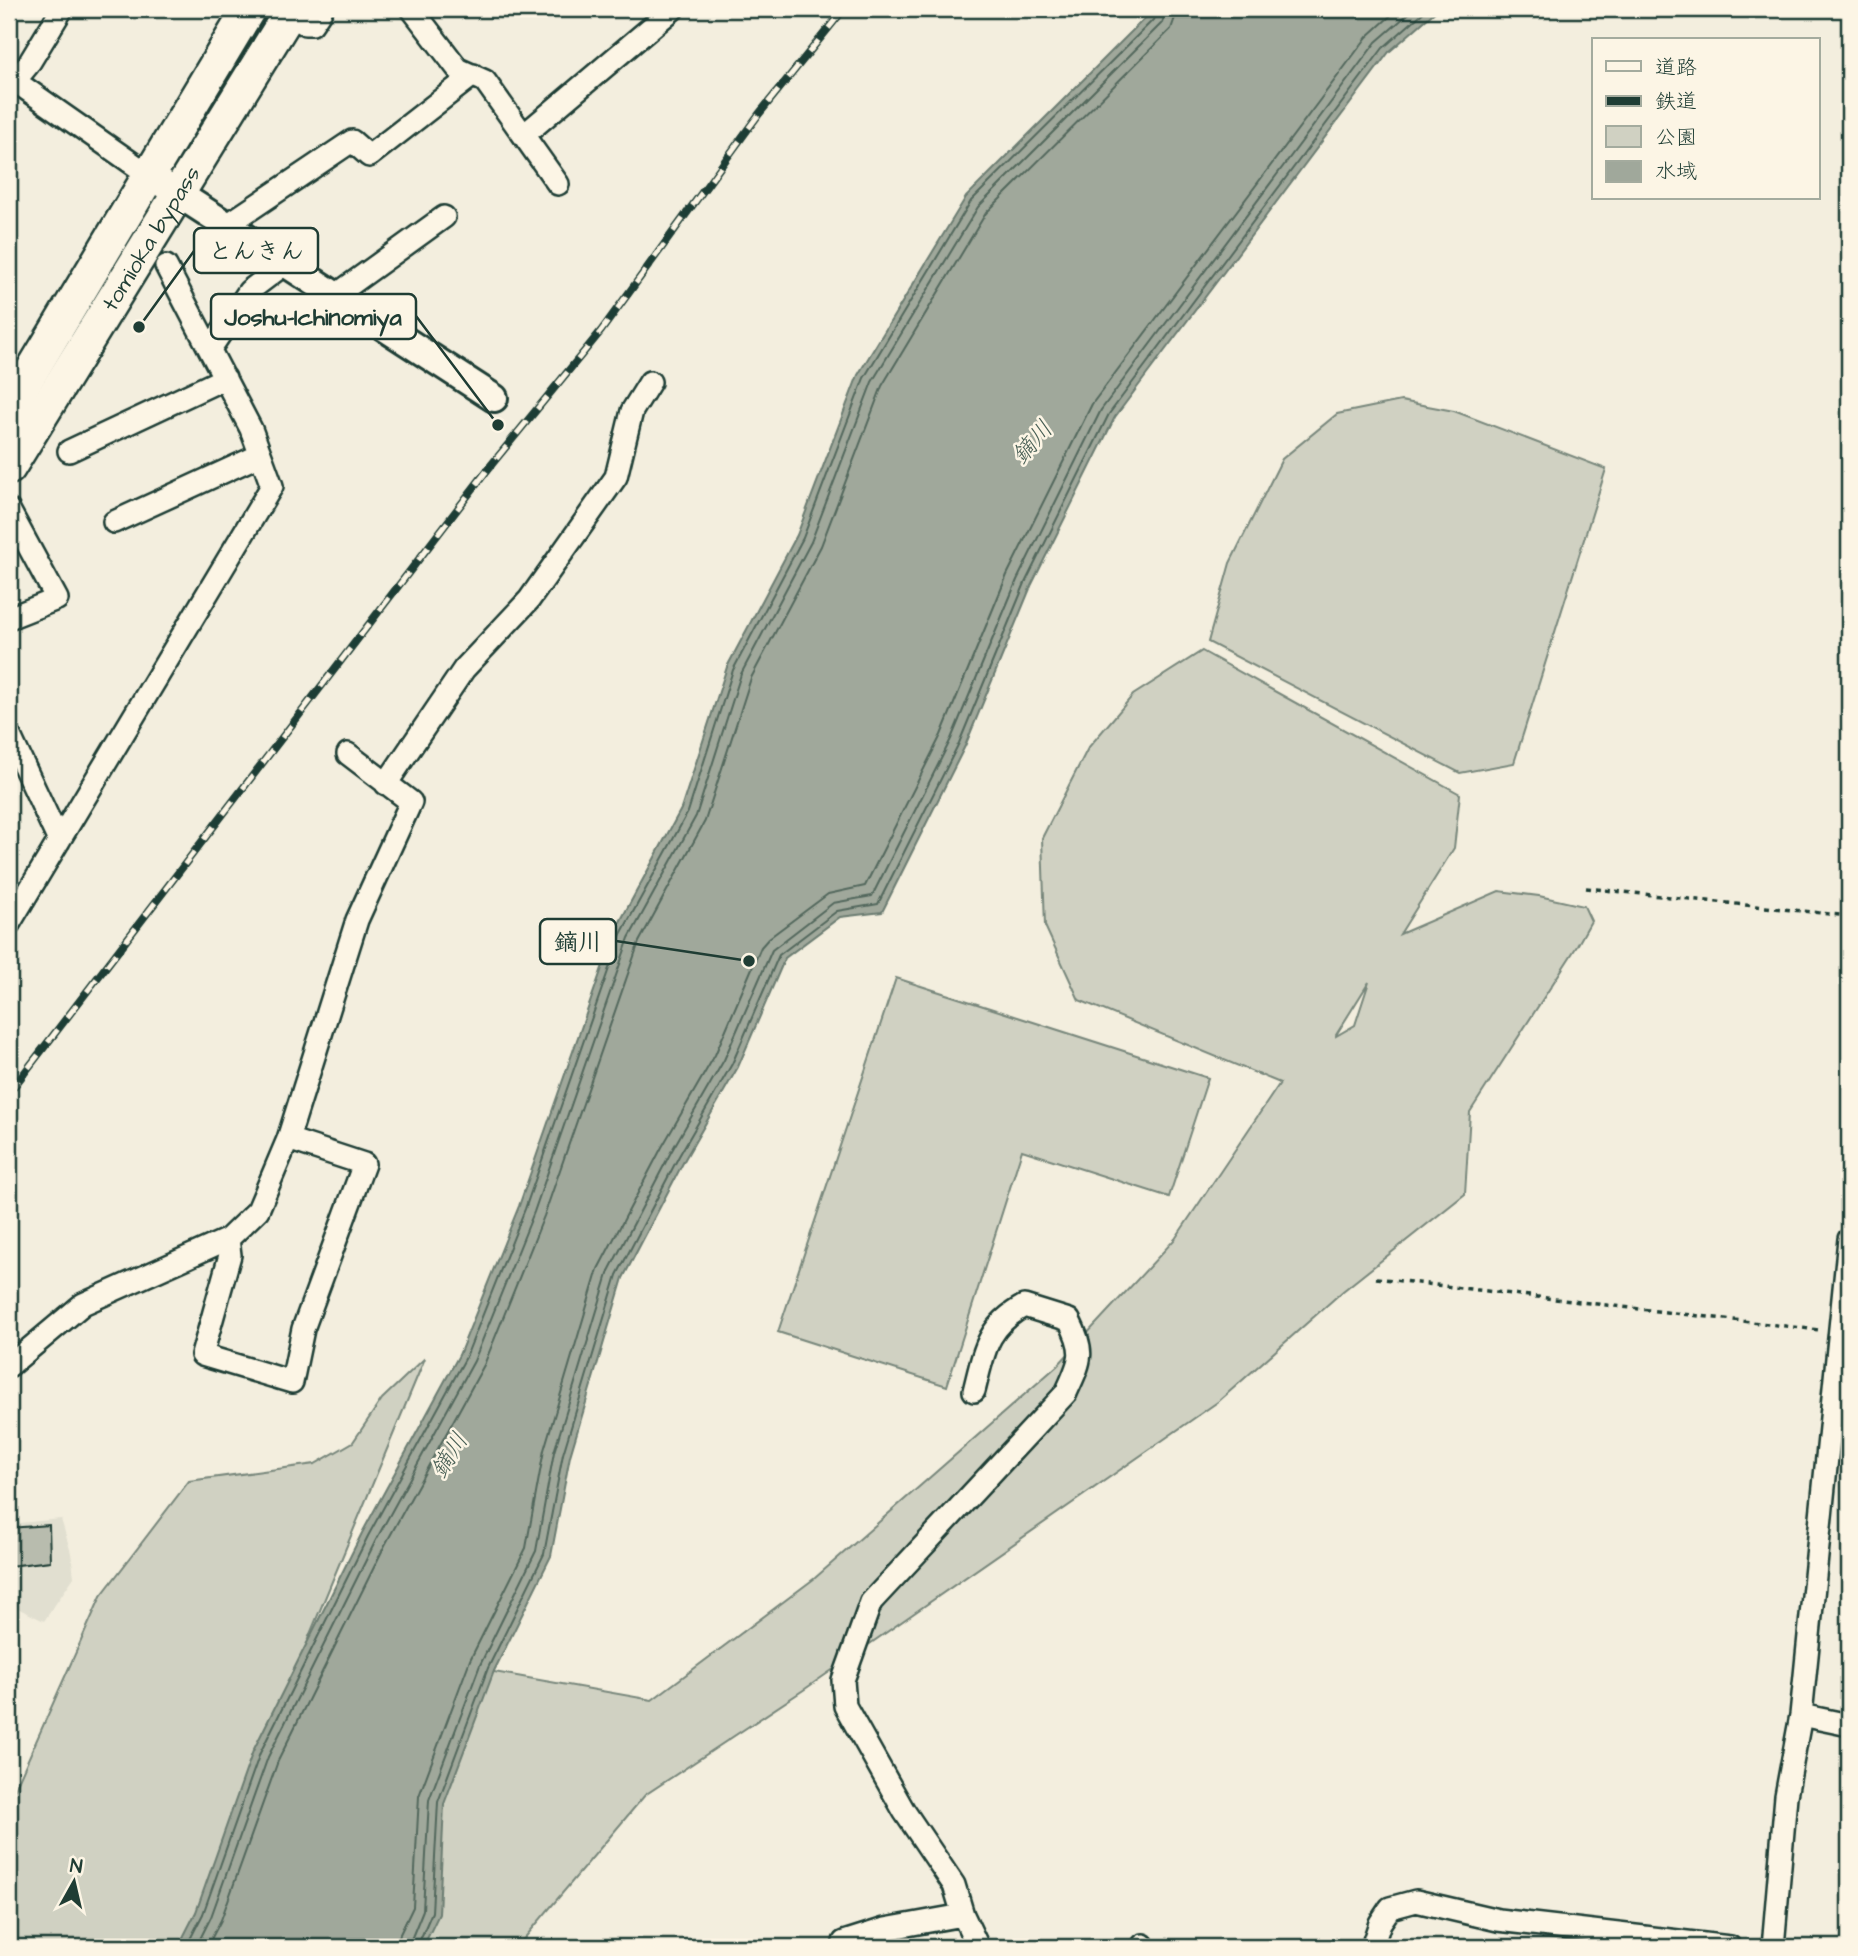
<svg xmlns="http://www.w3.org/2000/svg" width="1858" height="1956" font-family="'Architects Daughter','Klee One',sans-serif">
<rect width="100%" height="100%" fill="#f3eede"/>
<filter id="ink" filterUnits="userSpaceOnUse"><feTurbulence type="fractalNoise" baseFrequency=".0143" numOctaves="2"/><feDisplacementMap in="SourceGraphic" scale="14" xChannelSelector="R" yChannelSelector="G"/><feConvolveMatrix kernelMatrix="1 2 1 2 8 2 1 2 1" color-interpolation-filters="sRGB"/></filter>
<g filter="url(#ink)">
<path fill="#e1dfd0" d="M 61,1519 L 71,1553 L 74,1577 L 44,1621 L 9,1604 L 9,1524 Z"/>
<path fill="#d0d1c2" stroke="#78877b" stroke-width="2" fill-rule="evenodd" d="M 1401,401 L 1454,411 L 1606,469 L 1514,763 L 1460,773 L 1208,642 L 1230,563 L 1282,459 L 1337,414 Z
M 1202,651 L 1460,794 L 1454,848 L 1400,934 L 1499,891 L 1539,896 L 1584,906 L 1591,921 L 1577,946 L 1470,1112 L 1465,1194 L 1343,1291 L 1219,1401 L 805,1689 L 645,1795 L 517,1947 L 9,1947 L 9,1802 L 101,1596 L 189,1481 L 315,1464 L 353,1442 L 382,1399 L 425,1358 L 308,1639 L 652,1700 L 815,1578 L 1057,1366 L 1175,1239 L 1280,1083 L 1079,1000 L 1045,926 L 1042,838 L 1088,748 L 1133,695 ZM 1369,982 L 1355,1025 L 1336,1036 L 1336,1035 Z
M 896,978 L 1208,1078 L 1169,1197 L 1022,1150 L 947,1386 L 778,1332 Z"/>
<path fill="#a0a89b" stroke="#6c7d72" stroke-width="2" d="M 1154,9 L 1438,9 L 1389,52 L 1115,417 L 1031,586 L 965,746 L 882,912 L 840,917 L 785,958 L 738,1067 L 685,1159 L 623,1278 L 570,1456 L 551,1556 L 494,1671 L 444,1804 L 439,1914 L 423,1947 L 178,1947 L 196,1912 L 253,1751 L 362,1533 L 459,1355 L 519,1206 L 615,931 L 681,809 L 727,667 L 797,535 L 858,375 L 966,197 Z"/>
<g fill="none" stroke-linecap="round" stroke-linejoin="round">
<path stroke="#53685d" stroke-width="2" d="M 186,1947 L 203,1914 L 260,1753 L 368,1536 L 466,1357 L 525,1209 L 621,934 L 688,812 L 733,670 L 803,538 L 864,378 L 971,201 L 1156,17 L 1158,9
M 196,1947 L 211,1917 L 268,1757 L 376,1540 L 474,1361 L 534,1212 L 629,938 L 696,816 L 741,674 L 811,542 L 872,382 L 978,207 L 1162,23 L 1167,9
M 207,1947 L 221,1920 L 278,1761 L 385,1545 L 484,1365 L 544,1216 L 639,942 L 705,821 L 751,678 L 821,546 L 882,386 L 986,213 L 1171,29 L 1178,9
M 397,1947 L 400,1934 L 413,1907 L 419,1796 L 470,1660 L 526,1548 L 544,1450 L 598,1269 L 662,1147 L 715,1055 L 761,947 L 769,938 L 828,894 L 865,886 L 941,735 L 1007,575 L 1092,404 L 1367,37 L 1398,9
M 408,1947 L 423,1910 L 429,1800 L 480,1665 L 536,1551 L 554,1452 L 609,1271 L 671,1152 L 724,1060 L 772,950 L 833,903 L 872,896 L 951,739 L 1017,580 L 1101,410 L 1376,42 L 1414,9
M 417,1947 L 432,1912 L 438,1802 L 488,1668 L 544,1554 L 563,1454 L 617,1275 L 679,1156 L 732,1064 L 779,955 L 837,911 L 878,904 L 959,743 L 1025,583 L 1109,414 L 1383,48 L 1427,9"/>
</g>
<path fill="#b8bcae" stroke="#1f3d34" stroke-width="2" d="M 49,1525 L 50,1561 L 9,1566 L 9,1528 Z"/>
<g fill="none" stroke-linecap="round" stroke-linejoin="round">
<g stroke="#1f3d34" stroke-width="26">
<path id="minor" d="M 412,9 L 458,69 L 485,81 L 558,184
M 289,14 L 305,24 L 312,24 L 322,9
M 9,77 L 149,175
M 9,88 L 28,65 L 62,9
M 524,135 L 673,9
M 227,225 L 352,141 L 369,156 L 473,75
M 336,295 L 444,217
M 210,349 L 249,291 L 286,263
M 69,451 L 225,378
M 9,510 L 57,599 L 9,618
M 114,522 L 260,455
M 9,734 L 59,841
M 386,784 L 464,669 L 529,600 L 616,477 L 632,411 L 650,382
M 9,924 L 272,486 L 251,429 L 166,266
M 228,1239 L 230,1255 L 202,1355 L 292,1382 L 303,1329 L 364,1164 L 288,1139 L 357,920 L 411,802 L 348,754
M 9,1366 L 83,1304 L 228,1239 L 258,1210 L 288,1139
M 974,1391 C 984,1352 986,1327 1024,1306 L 1069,1320 C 1086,1353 1081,1360 1066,1393 L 871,1602 L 843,1680 L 845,1706 L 904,1811 L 954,1885 L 963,1915 L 978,1947
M 1801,1715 L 1849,1239
M 843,1947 L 844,1942 L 885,1929 L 963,1915
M 1142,1947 L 1143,1945
M 1372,1947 L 1380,1923 L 1390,1908 L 1416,1901 L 1498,1920 L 1730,1947
M 1773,1947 L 1786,1796 L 1801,1715 L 1849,1725"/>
</g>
<g stroke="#1f3d34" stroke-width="32">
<path id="major" d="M 149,175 L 494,398"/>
</g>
<g stroke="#1f3d34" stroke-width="37">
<g id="highway">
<path d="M 9,409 L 249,9"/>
<path id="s1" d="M 9,468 L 292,9"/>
</g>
</g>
<path stroke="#1f3d34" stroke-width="3.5" stroke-dasharray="5 5" stroke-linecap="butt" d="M 1586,888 L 1849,916
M 1376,1278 L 1819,1330"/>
<use href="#minor" stroke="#fcf5e5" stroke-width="21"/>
<use href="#major" stroke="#fcf5e5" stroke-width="26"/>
<use href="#highway" stroke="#fcf5e5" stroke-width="32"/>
<g stroke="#1f3d34" stroke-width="8">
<path id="rail" d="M 9,1093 L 492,464 L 601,331 L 759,114 L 844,9"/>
</g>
<use href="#rail" stroke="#fcf5e5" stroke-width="5" stroke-dasharray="16" stroke-linecap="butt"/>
</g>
</g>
<g text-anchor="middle" stroke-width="5" stroke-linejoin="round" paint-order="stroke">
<g font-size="23" fill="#1f3d34" stroke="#fcf5e5">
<text dy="8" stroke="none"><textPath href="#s1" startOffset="270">tomioka bypass</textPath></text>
</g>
<g font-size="24" font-style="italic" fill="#465d53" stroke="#fcf5e5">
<text transform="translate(1032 442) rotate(-49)" y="8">鏑川</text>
<text transform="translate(449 1455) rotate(-58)" y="8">鏑川</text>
</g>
</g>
<path fill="none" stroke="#1f3d34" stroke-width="2.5" d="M139 327L194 251M498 425L416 316M749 961L616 941"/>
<g fill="#1f3d34" stroke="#fcf5e5" stroke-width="2.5">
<circle cx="139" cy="327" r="7"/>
<circle cx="498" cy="425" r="7"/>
<circle cx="749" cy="961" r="7"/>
</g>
<g fill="#fcf5e5" stroke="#1f3d34" stroke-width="2.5">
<rect x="194" y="228" width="124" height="45" rx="7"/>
<rect x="211" y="294" width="205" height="45" rx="7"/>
<rect x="540" y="919" width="76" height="45" rx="7"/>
</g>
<g font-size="24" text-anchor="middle" font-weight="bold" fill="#1f3d34">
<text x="256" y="259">とんきん</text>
<text x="313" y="325">Joshu-Ichinomiya</text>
<text x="578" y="950">鏑川</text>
</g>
<rect width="1858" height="1956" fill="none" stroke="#fcf5e5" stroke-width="35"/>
<rect x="18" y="18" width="1823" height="1921" fill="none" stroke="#1f3d34" stroke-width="2.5" filter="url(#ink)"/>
<rect x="1592" y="38" width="228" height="161" fill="#fcf5e5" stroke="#a4ab9e" stroke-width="2"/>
<rect x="1606" y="61" width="35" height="10" fill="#fcf5e5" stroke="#a4ab9e" stroke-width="2"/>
<text x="1655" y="74" font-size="21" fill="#1f3d34">道路</text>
<rect x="1606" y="96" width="35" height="10" fill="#1f3d34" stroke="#a4ab9e" stroke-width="2"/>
<text x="1655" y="108" font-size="21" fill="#1f3d34">鉄道</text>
<rect x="1606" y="126" width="35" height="21" fill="#d0d1c2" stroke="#a4ab9e" stroke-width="2"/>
<text x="1655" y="144" font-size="21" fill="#1f3d34">公園</text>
<rect x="1606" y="161" width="35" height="21" fill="#a0a89b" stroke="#a4ab9e" stroke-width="2"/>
<text x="1655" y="178" font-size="21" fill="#1f3d34">水域</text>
<g transform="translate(74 1882) rotate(8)" stroke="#fcf5e5" stroke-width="5" paint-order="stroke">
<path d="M0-5L12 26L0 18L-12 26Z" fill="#1f3d34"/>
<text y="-10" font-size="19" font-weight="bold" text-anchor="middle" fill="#1f3d34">N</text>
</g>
</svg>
